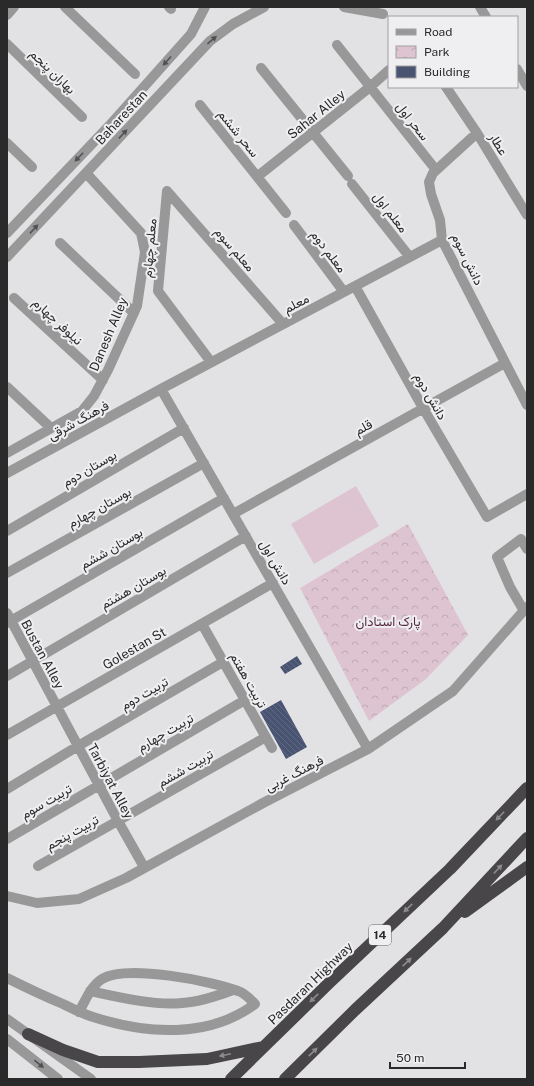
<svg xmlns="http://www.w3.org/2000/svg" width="534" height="1086" font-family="'Public Sans',Vazirmatn,sans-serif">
<defs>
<pattern id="park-crowns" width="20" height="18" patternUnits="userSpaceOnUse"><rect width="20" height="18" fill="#dec4d0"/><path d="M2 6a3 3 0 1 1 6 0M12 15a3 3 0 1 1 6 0" fill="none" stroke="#bfa9b3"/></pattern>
<pattern id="building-back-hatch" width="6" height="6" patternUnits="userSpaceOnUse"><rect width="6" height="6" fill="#495472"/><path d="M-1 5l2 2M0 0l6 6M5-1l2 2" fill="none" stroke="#616981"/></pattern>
</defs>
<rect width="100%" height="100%" fill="#e2e2e5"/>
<path fill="url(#park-crowns)" d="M 408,524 L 468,635 L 426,679 L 369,721 L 300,588 Z"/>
<path fill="#dec4d0" d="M 356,486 L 379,526 L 314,564 L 291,524 Z"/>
<path fill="url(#building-back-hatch)" d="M 297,656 L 302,664 L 285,674 L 280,667 Z
M 281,700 L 307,747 L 286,759 L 260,712 Z"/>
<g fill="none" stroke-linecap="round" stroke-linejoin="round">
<path stroke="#999899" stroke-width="10" d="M 65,7 L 135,74
M 169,7 L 171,9
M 344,7 L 383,14
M 480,7 L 486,17
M 7,15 L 14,7
M 7,44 L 82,117
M 337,45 L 436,170
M 261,68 L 348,176
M 517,69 L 527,86
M 446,87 L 477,133 L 527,215
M 200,105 L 286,213
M 477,133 L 433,173 L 429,182 L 431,194 L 440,220 L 442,240 L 527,405
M 7,143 L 32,167
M 258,176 L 370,87 L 389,70
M 352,184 L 409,256
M 167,191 L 158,291 L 211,362
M 167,191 L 283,324
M 294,225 L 344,292
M 7,233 L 109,126 L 191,34 L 205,7
M 60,243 L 134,313
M 7,257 L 210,41 L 233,24 L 264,7
M 355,286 L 423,408 L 487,517 L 527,494
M 14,298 L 103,380
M 7,387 L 51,428
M 161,389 L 368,749
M 7,453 L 82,411 L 94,396 L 108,370 L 137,306 L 145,252 L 141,233 L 86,173
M 7,473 L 161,389 L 442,240
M 233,514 L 505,363
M 7,531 L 184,428
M 7,573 L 204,463
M 524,611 L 510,587 L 497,557 L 521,539 L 527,549
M 7,613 L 118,821 L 144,867
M 7,623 L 224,498
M 202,624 L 272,748
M 7,676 L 246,536
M 7,735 L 273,583
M 7,789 L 78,746 L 223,662
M 7,839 L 245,700
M 38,866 L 266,737
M 7,896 L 37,903 L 79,899 L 126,878 L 263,803 L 368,749 L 453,691 L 527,607
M 7,978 C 25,987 44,996 63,1004 C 73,1009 83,1014 93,1017 C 146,1034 208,1039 255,1004 C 250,999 245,993 238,991 C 212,981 126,964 102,979 C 91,986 85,1001 79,1012
M 90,991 C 117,997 156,1006 182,1003 C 200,1002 217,996 233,990
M 7,1019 L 91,1079
M 7,1039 L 58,1079"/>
<path stroke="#484648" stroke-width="12" d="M 465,912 L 527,867
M 28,1034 L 63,1050 L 98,1062 L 139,1062 L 207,1059 L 263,1047
M 231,1079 L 329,983 L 450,869 L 527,788
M 285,1079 L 355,1010 L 443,928 L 527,838"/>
</g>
<defs><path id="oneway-solid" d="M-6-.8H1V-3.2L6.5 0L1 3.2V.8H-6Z"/></defs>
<g fill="#515052">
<use href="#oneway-solid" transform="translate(212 40) rotate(-40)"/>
<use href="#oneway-solid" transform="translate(167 61) rotate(132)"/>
<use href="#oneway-solid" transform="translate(123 134) rotate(-47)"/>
<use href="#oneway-solid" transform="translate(79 157) rotate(134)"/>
<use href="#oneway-solid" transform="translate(34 229) rotate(-47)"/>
<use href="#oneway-solid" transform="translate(39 1064) rotate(39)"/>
</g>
<g fill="#8b8a8c">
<use href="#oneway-solid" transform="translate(500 816) rotate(134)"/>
<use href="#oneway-solid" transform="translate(498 869) rotate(-47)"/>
<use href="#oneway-solid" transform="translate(408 908) rotate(137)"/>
<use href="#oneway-solid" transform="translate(407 962) rotate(-43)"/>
<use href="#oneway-solid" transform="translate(314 998) rotate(136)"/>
<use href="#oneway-solid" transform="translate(313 1052) rotate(-44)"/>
<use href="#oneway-solid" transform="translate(225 1055) rotate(168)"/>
</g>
<g text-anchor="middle" stroke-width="4" stroke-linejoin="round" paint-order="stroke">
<rect fill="#efeff2" stroke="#656567" stroke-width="1" x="369" y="925" width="22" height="20" rx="3"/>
<g font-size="12" font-weight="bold" fill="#2a2a2b">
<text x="380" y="939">14</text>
</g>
<g font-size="13" fill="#2a2a2b" stroke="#efeff2">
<text transform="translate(53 71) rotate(44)" y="5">بهاران پنجم</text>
<text transform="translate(316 114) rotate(-39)" y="5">Sahar Alley</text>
<text transform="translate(121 117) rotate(-47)" y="5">Baharestan</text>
<text transform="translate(413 121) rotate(52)" y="5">سحر اول</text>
<text transform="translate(239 133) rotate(51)" y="5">سحر ششم</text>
<text transform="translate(499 144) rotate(59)" y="5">عطار</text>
<text transform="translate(391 212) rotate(52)" y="5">معلم اول</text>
<text transform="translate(149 248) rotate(-85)" y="5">معلم چهارم</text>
<text transform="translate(235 249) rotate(49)" y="5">معلم سوم</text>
<text transform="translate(329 251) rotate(53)" y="5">معلم دوم</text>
<text transform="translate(468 259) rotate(64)" y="5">دانش سوم</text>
<text transform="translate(296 303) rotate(-28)" y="5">معلم</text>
<text transform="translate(58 321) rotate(43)" y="5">نیلوفر چهارم</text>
<text transform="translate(108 334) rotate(-67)" y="5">Danesh Alley</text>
<text transform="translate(431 396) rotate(60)" y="5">دانش دوم</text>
<text transform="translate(78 420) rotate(-29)" y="5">فرهنگ شرقی</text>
<text transform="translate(363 427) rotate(-29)" y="5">قلم</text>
<text transform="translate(89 468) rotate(-30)" y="5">بوستان دوم</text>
<text transform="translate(99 507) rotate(-29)" y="5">بوستان چهارم</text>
<text transform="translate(111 548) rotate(-30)" y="5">بوستان ششم</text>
<text transform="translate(276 562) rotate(60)" y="5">دانش اول</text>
<text transform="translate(133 587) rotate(-30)" y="5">بوستان هشتم</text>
<text transform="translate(134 648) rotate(-30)" y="5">Golestan St</text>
<text transform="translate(43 654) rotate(62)" y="5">Bustan Alley</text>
<text transform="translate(249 680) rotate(61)" y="5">تربیت هفتم</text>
<text transform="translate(144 693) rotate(-30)" y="5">تربیت دوم</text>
<text transform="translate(165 732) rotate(-30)" y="5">تربیت چهارم</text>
<text transform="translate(185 768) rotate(-30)" y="5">تربیت ششم</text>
<text transform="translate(294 773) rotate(-27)" y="5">فرهنگ غربی</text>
<text transform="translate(111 781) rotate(62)" y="5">Tarbiyat Alley</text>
<text transform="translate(46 801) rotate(-30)" y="5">تربیت سوم</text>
<text transform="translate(72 832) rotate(-29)" y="5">تربیت پنجم</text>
<text transform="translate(310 983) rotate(-44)" y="5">Pasdaran Highway</text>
</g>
<g font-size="13" fill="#592742" stroke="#efeff2">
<text x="388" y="626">پارک استادان</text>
</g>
</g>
<rect width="534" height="1086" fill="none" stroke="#2a2a2b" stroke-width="16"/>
<rect x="388" y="16" width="130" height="72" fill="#efeff2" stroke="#a0a0a2"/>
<rect x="396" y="29" width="20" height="6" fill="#999899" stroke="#a0a0a2"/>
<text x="424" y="36" font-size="12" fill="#2a2a2b">Road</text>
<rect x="396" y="46" width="20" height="12" fill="url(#park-crowns)" stroke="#a0a0a2"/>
<text x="424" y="56" font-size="12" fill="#2a2a2b">Park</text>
<rect x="396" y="66" width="20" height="12" fill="#495472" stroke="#a0a0a2"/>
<text x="424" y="76" font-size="12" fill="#2a2a2b">Building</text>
<path d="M390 1062v6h75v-6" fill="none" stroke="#2a2a2b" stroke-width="2"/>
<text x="396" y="1062" font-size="12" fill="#2a2a2b" stroke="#efeff2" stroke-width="3" paint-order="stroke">50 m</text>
</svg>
